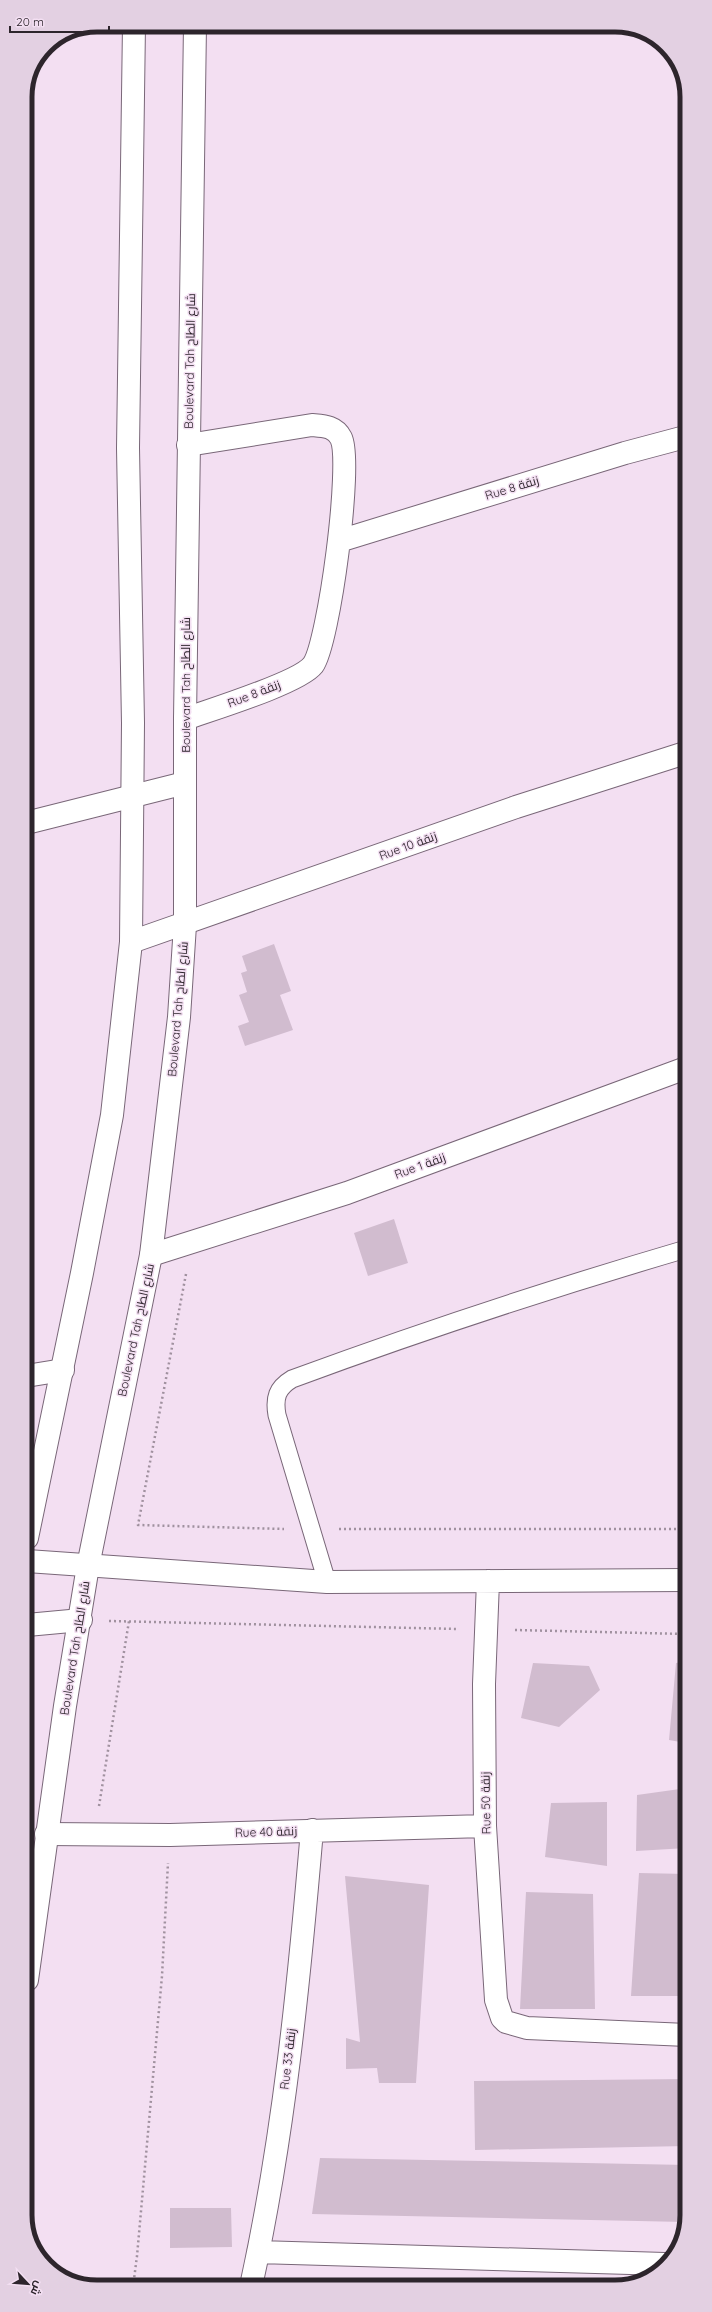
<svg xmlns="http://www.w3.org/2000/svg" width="712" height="2312" font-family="Quicksand,Cairo,sans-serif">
<rect width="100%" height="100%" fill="#f3dff2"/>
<path fill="#d1bccf" d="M 274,944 L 291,991 L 280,995 L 293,1030 L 245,1046 L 238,1026 L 249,1022 L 239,995 L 247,992 L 241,973 L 247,971 L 242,956 Z
M 394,1219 L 408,1263 L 368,1276 L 354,1233 Z
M 686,1661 L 686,1743 L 669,1740 L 676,1663 Z
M 533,1663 L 589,1666 L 600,1690 L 559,1727 L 521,1718 Z
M 687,1788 L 687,1848 L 636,1851 L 637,1795 Z
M 607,1802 L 607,1866 L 545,1857 L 551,1803 Z
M 639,1873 L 687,1874 L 687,1996 L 631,1996 Z
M 345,1876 L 429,1885 L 416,2083 L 379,2083 L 377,2068 L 346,2069 L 346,2038 L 360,2042 Z
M 526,1892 L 593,1894 L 595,2009 L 520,2009 Z
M 687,2079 L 687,2146 L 475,2150 L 474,2081 Z
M 320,2158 L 687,2165 L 687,2215 L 685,2222 L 312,2214 Z
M 170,2208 L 231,2208 L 232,2247 L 170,2248 Z"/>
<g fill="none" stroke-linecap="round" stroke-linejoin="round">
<g stroke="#796778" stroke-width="19">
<path id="service" d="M 327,1582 L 277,1415 C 274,1398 277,1388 292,1379 C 422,1331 553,1288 686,1249"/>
</g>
<g stroke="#796778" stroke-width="24">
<path id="minor" d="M 339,541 L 625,453 L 685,437
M 185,719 C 210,710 299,683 313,665 C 329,643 353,462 341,438 C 335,426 323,426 312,425 L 188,445
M 26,823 L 185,783
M 131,942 L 516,807 L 685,753
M 151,1255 L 347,1193 L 686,1068
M 26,1376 L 63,1370
M 27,1561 L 327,1582 L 686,1580
M 488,1581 L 484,1684 L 485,1826 L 496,2000 L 502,2018 L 506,2022 L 527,2028 L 687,2035
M 27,1625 L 81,1620
M 46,1834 L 170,1835 L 485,1826
M 258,2252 L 665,2264
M 251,2286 C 284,2136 299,1983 312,1830"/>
</g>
<g stroke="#796778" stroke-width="24">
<path id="tertiary" d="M 27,1538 L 82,1273 L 112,1115 L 131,942 L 133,723 L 128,448 L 134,25
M 27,1980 L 65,1706 L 88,1566 L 151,1255 L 179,1017 L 185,925 L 185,719 L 195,25"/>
</g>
<path stroke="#a0919f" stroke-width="2.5" stroke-dasharray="2 3" stroke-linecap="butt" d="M 186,1274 L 138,1525 L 284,1529
M 339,1529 L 686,1529
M 109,1621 L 458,1629
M 515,1630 L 686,1634
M 99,1806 L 129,1621
M 133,2287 L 137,2256 L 162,1976 L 168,1863"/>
<use href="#service" stroke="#fff" stroke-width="17"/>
<use href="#minor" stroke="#fff" stroke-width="22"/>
<use href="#tertiary" stroke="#fff" stroke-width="22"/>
</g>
<g text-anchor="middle" stroke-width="3" stroke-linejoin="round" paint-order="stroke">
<g font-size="12" fill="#2d252c" stroke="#f3dff2">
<text transform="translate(190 361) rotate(-89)" y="4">Boulevard Tah شارع الطاح</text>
<text transform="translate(512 488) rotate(-17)" y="4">Rue 8 زنقة</text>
<text transform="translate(186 685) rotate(-90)" y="4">Boulevard Tah شارع الطاح</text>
<text transform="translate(254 694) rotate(-21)" y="4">Rue 8 زنقة</text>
<text transform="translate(408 846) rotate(-20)" y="4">Rue 10 زنقة</text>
<text transform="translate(178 1009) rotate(-85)" y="4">Boulevard Tah شارع الطاح</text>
<text transform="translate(420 1166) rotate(-20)" y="4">Rue 1 زنقة</text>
<text transform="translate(136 1330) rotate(-78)" y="4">Boulevard Tah شارع الطاح</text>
<text transform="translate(75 1648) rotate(-81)" y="4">Boulevard Tah شارع الطاح</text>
<text transform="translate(486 1803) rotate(-91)" y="4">Rue 50 زنقة</text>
<text transform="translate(266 1832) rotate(-2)" y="4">Rue 40 زنقة</text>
<text transform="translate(288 2059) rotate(-83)" y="4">Rue 33 زنقة</text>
</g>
</g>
<path d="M0 0H712V2312H0ZM97 32H615A65 65 0 0 1 680 97V2215A65 65 0 0 1 615 2280H97A65 65 0 0 1 32 2215V97A65 65 0 0 1 97 32Z" fill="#e3d0e2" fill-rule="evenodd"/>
<path fill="none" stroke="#2d252c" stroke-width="5" d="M97 32H615A65 65 0 0 1 680 97V2215A65 65 0 0 1 615 2280H97A65 65 0 0 1 32 2215V97A65 65 0 0 1 97 32Z"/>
<g transform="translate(28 2284) rotate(116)" stroke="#f3dff2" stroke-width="3" paint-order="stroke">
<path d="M0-3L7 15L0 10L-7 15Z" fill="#2d252c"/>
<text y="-6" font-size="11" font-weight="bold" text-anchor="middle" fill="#2d252c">ش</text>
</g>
<path d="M10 26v6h99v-6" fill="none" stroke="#2d252c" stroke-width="2"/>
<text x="16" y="26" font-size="12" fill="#2d252c" stroke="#f3dff2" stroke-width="3" paint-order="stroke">20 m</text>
</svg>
